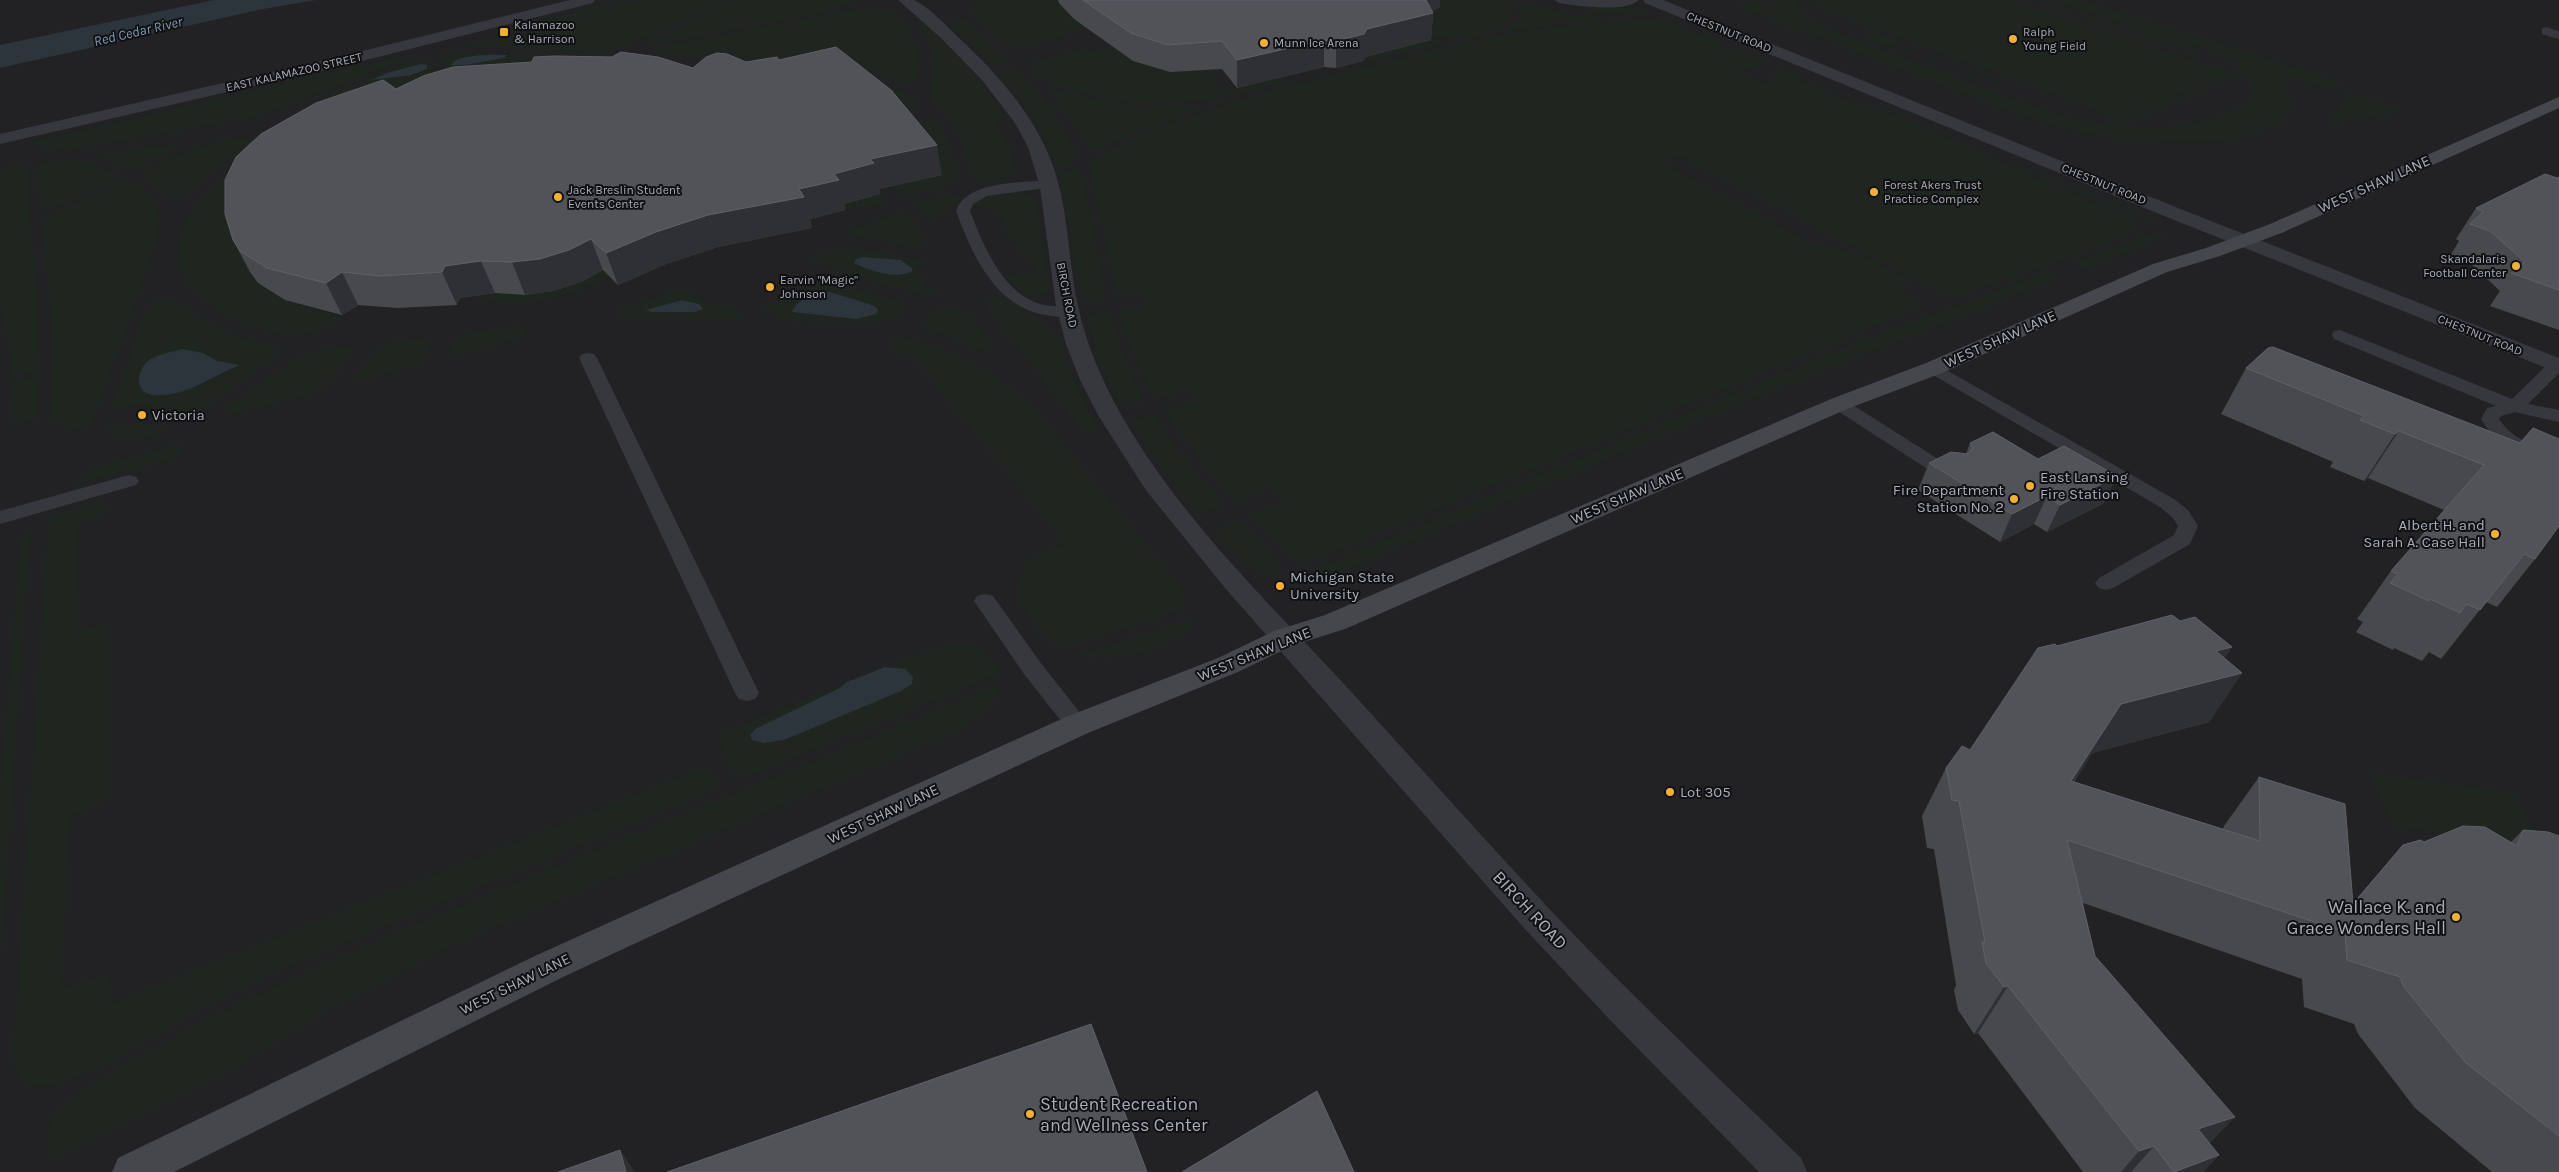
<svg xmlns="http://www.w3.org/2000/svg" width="2559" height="1172" font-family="Karla,sans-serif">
<rect width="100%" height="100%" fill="#161618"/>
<path fill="#222225" d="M 0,0 L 2559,0 L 2559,1172 L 0,1172 Z"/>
<path fill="#1e261f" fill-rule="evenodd" d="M 618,0 L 629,0 C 609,7 519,40 505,30 Z
M 640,0 L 724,0 L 624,47 L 608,52 L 465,47 L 473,43 L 548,29 Z
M 733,0 L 862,0 L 825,12 L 658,44 L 648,43 Z
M 976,0 L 1064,0 L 1069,14 L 1088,29 L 1066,32 L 1067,35 C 1047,39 1024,48 1004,42 L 972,14 Z
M 1424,0 L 1513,0 L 1515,9 C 1506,28 1477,40 1457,39 C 1444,38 1430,33 1418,31 Z
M 1751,0 L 1774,9 L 1773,0 L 1799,0 C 1795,14 1811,22 1822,27 C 1863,43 1904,58 1946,74 C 2028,105 2104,141 2195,123 C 2211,120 2230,115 2244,104 C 2253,96 2257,84 2249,74 L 2234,81 L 2229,79 L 2122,126 L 2112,122 L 2120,118 L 1809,4 L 1823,0 L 2007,0 L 2229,73 L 2236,70 L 2248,74 L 2236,63 L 2211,51 L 2052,0 L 2082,0 L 2341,82 L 2327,89 L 2274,72 C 2290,93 2302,109 2275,128 L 2262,123 L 2274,115 L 2275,112 L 2256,124 L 2233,131 L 2256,126 L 2269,130 L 2227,140 L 2185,141 L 2116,138 L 2074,131 L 2024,117 L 1733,4 ZM 2222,76 L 2224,78 L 2132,117 L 2129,116 Z
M 2020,0 L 2024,0 L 2164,44 L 2158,46 Z
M 2036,0 L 2041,0 L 2202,50 L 2196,53 Z
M 1524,4 L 1572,15 L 1611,18 L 1504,31 L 1518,18 Z
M 1631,7 L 1651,16 L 1588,12 L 1588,9 L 1593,8 Z
M 874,8 C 880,9 888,9 893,13 C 913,27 923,59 916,81 L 902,83 L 874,71 L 844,63 L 659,55 L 652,51 L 661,47 L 842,12 Z
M 915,18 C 939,28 990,92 1004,116 L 995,121 L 1009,146 L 1017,173 C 1005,179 981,183 969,175 C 967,152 960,128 943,111 C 938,106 933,103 929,98 L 934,58 L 924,31 Z
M 964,18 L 1006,56 L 1007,61 L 991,66 L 949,24 Z
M 1648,19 L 1668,22 L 1720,43 L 1714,45 L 1726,50 L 1732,48 L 1767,63 L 1737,72 L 1761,84 L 1775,79 L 1775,71 L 1783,69 L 1801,76 L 1799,81 L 1858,105 L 1865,103 L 2126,217 L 2135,222 L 2138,229 L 2098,247 L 1952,298 L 1679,155 L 1658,161 L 1814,245 L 1859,254 L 1906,278 L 1910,282 L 1897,289 L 1925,305 L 1311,561 L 1302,563 L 1293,560 L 1248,515 L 1283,503 L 1268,487 L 1237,503 L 1208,471 L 1164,410 L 1196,403 L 1198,395 L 1186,390 L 1156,399 C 1140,370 1127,341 1118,309 L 1138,309 L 1147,300 L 1137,294 L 1118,298 L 1090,168 L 1091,163 L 1106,152 L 1175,122 L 1267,92 L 1489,37 L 1558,27 Z
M 1872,33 L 1896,40 L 1898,42 L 1896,44 L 2001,83 L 1998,84 L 1892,44 L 1884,45 L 1864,36 Z
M 1436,39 L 1448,42 L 1373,61 L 1365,61 L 1362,57 Z
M 1111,46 C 1147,72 1179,76 1222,68 L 1224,71 L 1216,73 L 1217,90 L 1244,87 L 1284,77 L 1288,81 C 1279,86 1268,87 1259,89 C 1196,106 1129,109 1067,88 C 1054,84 1038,80 1031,69 L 1034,63 L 1040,61 L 1088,49 L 1095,51 Z
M 469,52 L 562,55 L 577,57 L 460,78 L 438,58 L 441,55 Z
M 404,55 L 407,58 L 405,59 L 265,114 L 71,150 L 40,146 L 33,142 Z
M 418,60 C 431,59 439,73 444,82 L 308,107 L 301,107 L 381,73 Z
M 1009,70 C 1033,71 1064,131 1076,151 L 1074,160 L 1057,167 C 1044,131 1024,99 997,72 Z
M 868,76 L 906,94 L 922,105 L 909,108 L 914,113 L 903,116 Z
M 1055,89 L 1086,98 L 1122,104 L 1202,107 L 1181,115 L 1172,115 L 1175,118 L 1092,150 L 1050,91 Z
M 2348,93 L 2406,111 L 2330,124 Z
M 1882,102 L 1897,109 L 1989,149 L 1876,103 Z
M 918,118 L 922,122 L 935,119 C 951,135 955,160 955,181 L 938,190 L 900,197 L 891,186 L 942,175 L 908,120 Z
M 230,137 L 254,141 L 253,144 L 222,164 L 187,194 L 168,196 L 141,175 L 177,156 Z
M 157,146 L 169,147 L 172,151 L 131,170 L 98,157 L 102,155 Z
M 75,158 L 119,176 C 109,186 54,211 40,207 L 38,176 L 39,164 Z
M 2015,161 L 2032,168 L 2159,220 L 2146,220 L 2013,162 Z
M 22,165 L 27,166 L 27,186 L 37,291 L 39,371 L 12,377 L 8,338 L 0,304 L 0,169 Z
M 1076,170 L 1079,170 L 1082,174 L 1106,298 L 1082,299 L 1059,174 Z
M 229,172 L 250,272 C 272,302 308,309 342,315 C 330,324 318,333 302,335 C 284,338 263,330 246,323 C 209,307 164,280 182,231 C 191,207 211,189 229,172 Z
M 125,181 L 142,188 L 151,197 L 159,215 L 158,230 L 155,246 L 92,423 L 78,429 L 51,421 L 52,331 L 43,228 L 47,218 L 54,214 Z
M 1017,192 L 1031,195 L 1037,202 L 1049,291 C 1031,301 1019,291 1006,278 L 1006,275 L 1036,273 L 1036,267 L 1009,235 L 997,210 L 973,206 C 979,191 1004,192 1017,192 Z
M 880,194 L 887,201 L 885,203 L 845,210 L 840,203 Z
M 965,195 L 947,213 L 931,221 L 917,208 L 918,203 L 923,202 L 951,196 Z
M 905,213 L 918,225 L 924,244 L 923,246 L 914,247 L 842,233 L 894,215 Z
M 2155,233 L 2168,235 L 2085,269 L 2073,263 L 2146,236 L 2154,236 Z
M 838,246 L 929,261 L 930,263 L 918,266 L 925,289 L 938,288 L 938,292 L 936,294 L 927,290 L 919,294 L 841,273 L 843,270 L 807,259 L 839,248 Z
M 602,269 L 609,276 C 573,297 515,312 475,296 C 522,290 557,301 602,269 Z
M 2048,272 L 2060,278 L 1735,405 L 1351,567 L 1333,574 L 1309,578 L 1310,572 L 1313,570 L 1844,348 Z
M 824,282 L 900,302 L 908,308 L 890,320 L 877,323 L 788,321 L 761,307 Z
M 682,289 L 710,304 L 715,302 L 741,315 L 734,320 L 627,319 L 617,315 L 621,309 L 627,305 L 629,307 Z
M 997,294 L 1003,294 L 1028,311 L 1060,340 L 1067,364 L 1097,429 L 1083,432 L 984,303 Z
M 171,300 C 182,303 190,314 200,320 C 225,334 250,341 278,348 L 280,353 L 189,418 C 166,402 141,405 113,407 L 146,308 L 158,301 Z
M 958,309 L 969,315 L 991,347 L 981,350 L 930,330 L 924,323 L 925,319 L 941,310 Z
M 1109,310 L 1124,357 L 1144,401 L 1118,404 L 1098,358 L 1086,316 Z
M 520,326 L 528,328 L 523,337 L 457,355 L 448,354 L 452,340 L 467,333 Z
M 902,336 C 952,350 996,373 1034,408 L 1182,589 L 1186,604 L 1182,609 L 1061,649 C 1042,635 1026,614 1016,593 L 1026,562 L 1066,544 L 911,354 L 901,356 L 890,345 L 891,339 Z
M 424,339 L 430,343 L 424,359 L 418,365 L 363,380 L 354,380 L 355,374 C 380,344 384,341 424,339 Z
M 343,347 L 352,348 L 354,354 L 320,390 L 309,395 L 221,416 L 224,410 L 304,353 Z
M 38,376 L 37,419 L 14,425 L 12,382 Z
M 1153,414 L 1177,449 L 1225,506 L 1198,512 L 1159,465 L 1131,422 Z
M 139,422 L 172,428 C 156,436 120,449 108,429 L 109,425 Z
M 179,444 L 179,457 L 70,486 L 97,467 Z
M 95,503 L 106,505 L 105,514 L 77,523 L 74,632 L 105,624 L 106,626 L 106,797 C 99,809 81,811 69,816 L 62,990 L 106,975 L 110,977 L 112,1004 L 709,766 L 716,785 L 710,791 C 612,831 514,872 416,913 C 341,944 265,974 194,1012 C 162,1029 56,1104 23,1081 C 8,1071 15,1030 16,1014 L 49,517 Z
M 1238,520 L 1281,565 L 1282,572 L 1277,575 C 1243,567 1236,557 1214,532 Z
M 30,528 L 2,941 L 0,965 L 0,791 L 21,542 Z
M 1186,621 L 1194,624 C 1162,652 1121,661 1079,656 Z
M 966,644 C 983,649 992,656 1000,673 L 751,775 L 744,777 L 734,774 L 720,743 L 718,734 L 935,648 Z
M 1000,685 C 992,708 976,720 956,731 L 450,946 L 339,1003 L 232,1068 L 174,1099 L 50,1159 C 45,1130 46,1123 67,1101 C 217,1005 380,939 544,872 C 696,810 848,748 1000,685 Z
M 2369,773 L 2513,793 L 2545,848 L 2394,826 Z"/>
<path fill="#2c353c" d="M 214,0 L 316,0 L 263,9 L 0,68 L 0,45 Z
M 507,55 L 504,58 L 465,65 L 451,65 C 459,53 493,55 507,55 Z
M 421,64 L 427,65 L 427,69 L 411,75 L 371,80 L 390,72 Z
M 862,257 L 901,260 L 913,269 L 911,272 C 894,279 870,271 854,263 L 856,259 Z
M 830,292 L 875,306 L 878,310 L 876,314 L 857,319 L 792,312 C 798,297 816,293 830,292 Z
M 682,300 L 699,304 L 703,309 L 694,312 L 651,312 L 646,310 Z
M 182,349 L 203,353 L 217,361 L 240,365 C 212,376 185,398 153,395 C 134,393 136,370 149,360 C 159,354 171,352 182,349 Z
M 885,667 L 905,669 L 913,677 L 912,684 L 901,691 L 784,740 L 764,743 L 752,740 L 750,735 L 755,729 L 840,688 L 847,682 Z"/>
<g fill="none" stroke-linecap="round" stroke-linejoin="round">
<path fill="#37383d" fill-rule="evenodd" d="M 1554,0 L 1639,0 C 1625,13 1578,6 1560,3 Z
M 2546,27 L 2559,31 L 2559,39 L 2542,34 L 2542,28 Z
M 1048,180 L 1053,181 L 1055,184 L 1053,187 L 987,196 L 973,204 L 970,211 C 983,244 1002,293 1040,304 C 1052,307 1064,306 1075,308 L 1077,312 C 1072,320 1060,317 1052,316 C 997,311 973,257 956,211 C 966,181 1020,183 1048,180 Z
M 2340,330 L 2512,399 L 2551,361 L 2559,360 L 2559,373 L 2528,404 L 2559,410 L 2559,422 L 2515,412 L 2501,416 L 2499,419 C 2512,439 2536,448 2559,452 L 2559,464 C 2527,458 2498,448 2481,419 L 2487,408 L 2496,406 L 2334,339 L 2332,335 L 2334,331 Z
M 588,353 L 594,354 L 597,358 L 759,693 L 755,699 L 747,701 L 739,699 L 735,693 L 579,358 L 582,354 Z
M 1934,363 L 2174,499 L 2188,510 L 2198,526 L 2190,544 L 2113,588 L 2106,590 L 2099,588 L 2095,583 L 2099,578 L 2174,535 L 2178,526 L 2173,518 L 2160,507 L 1928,372 L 1925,368 L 1928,364 Z
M 1839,399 L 1845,400 L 1957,471 L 1960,475 L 1957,479 L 1943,479 L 1833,408 L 1830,404 L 1833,400 Z
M 129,475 L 136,477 L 139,481 L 136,485 L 0,524 L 0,511 Z
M 985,594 L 993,596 L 1040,662 L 1085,719 L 1089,725 L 1085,731 L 1077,734 L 1069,731 L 1024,674 L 974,601 L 977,596 Z"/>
<path fill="#37383d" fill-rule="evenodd" d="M 570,0 L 595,0 L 593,3 L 342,66 L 0,144 L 0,134 L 342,56 Z
M 898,0 C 903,0 908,0 913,0 C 925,3 949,28 959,38 C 999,75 1038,119 1055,172 C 1069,215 1068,262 1078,306 C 1086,345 1103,383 1123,418 C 1183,522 1274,608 1355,696 C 1430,778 1503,861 1580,941 C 1652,1015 1727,1086 1801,1158 L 1807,1172 L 1759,1172 L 1611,1021 L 1524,928 L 1225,588 L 1145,489 L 1098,415 L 1080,380 L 1066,344 L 1056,306 L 1040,187 L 1028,147 L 1015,123 L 982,80 L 941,38 Z
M 1643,0 L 1663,0 L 2188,212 L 2559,358 L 2559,373 L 2174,220 L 1645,3 Z"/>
<path fill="#45474d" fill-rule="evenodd" d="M 2559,97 L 2559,108 L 2284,232 L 2220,256 L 2167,272 L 1942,373 L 1847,409 L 1345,629 L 1294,645 L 1238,672 L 1088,733 L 563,977 L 174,1172 L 112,1172 L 118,1158 L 537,955 L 1066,717 L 1218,658 L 1274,631 L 1325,615 L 1831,399 L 1926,363 L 2153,264 L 2206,248 L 2270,224 Z"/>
</g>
<path fill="#47494d" d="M 1058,0 L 1440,0 L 1440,7 L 1432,11 L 1433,13 L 1431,40 L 1365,57 L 1363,61 L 1336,68 L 1324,67 L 1237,88 L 1222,69 L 1170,72 L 1133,61 L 1074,19 L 1059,3 Z
M 779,60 L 942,175 L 879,189 L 880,194 L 844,204 L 845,210 L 810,219 L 812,228 L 718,247 L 666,264 L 618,285 L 603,270 L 581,282 L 553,291 L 525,295 L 495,293 L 460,298 L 457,305 L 397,308 L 358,305 L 342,315 L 285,300 L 258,283 L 250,272 L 233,240 L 396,89 L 693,68 Z
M 2559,177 L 2559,330 L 2490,306 L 2500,291 L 2470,263 L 2450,256 L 2459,241 L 2456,239 L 2476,208 Z
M 2246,368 L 2520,443 L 2535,559 L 2497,607 L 2486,602 L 2441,659 L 2429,652 L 2422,661 L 2394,648 L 2393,650 L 2356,632 L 2363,622 L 2357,619 L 2391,571 L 2444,510 L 2368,478 L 2364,481 L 2330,467 L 2333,462 L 2221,414 Z
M 1970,443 L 2104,503 L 2047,532 L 2034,524 L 2000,542 L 1918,490 L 1929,463 L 1966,454 Z
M 2057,646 L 2224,658 L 2242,673 L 2209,722 L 2092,753 L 2074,782 L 2223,829 L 2224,826 L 2259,777 L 2353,903 L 2403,845 L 2424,842 L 2510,843 L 2523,830 L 2559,836 L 2559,1172 L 2492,1172 L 2415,1108 L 2358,1034 L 2354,1024 L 2304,1007 L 2302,979 L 2083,903 L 2095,956 L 2210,1144 L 2219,1155 L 2203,1172 L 2083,1172 L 1978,1033 L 1974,1034 L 1958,1010 L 1954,990 L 1956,985 L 1934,849 L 1927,848 L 1922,816 L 1946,768 L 1970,750 Z"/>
<path fill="#2f3033" d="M 1421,0 L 1440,0 L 1440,7 L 1420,16 Z
M 1433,13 L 1431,40 L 1365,57 L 1363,61 L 1336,68 L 1336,41 L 1367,29 Z
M 1324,40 L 1324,67 L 1237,88 L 1237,60 Z
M 937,145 L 942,175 L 879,189 L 880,194 L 844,204 L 845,210 L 810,219 L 812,228 L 718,247 L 666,264 L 618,285 L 606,253 L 656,232 L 834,174 L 870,159 Z
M 591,239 L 603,270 L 581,282 L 553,291 L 525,295 L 512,262 Z
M 481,261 L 495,293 L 460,298 L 457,305 L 442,272 L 445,266 Z
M 342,272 L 358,305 L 342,315 L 326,283 Z
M 2399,431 L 2368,478 L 2364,481 L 2395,434 Z
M 2117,476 L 2104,503 L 2047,532 L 2060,505 Z
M 2047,496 L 2034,524 L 2000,542 L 2012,514 Z
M 2232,647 L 2210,681 L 2242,673 L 2209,722 L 2092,753 L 2043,829 L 2071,781 L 2121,704 L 2216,651 Z
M 2008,986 L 1978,1033 L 1974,1034 L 2004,987 Z
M 2235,1117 L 2193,1161 L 2198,1129 Z
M 2154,1146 L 2131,1172 L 2121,1172 L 2139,1151 Z
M 620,1150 L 635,1172 L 626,1172 Z
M 2219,1155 L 2203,1172 L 2174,1172 Z"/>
<path fill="#525359" stroke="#5f6168" d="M 1083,0 L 1426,0 L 1433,13 L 1367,29 L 1364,34 L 1336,41 L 1324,40 L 1237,60 L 1222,41 L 1168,45 L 1131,33 Z
M 836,47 L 891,90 L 937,145 L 870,159 L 874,163 L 834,174 L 839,180 L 799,189 L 804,197 L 708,215 L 656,232 L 606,253 L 591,239 L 569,250 L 540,259 L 512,262 L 481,261 L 445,266 L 442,272 L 381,276 L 342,272 L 326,283 L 267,268 L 240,251 L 233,240 L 225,214 L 225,180 L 236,157 L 261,134 L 316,103 L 383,80 L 396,89 L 423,76 L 453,67 L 532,62 L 534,57 L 554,56 L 612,57 L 621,52 L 658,57 L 693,68 L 706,57 L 717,53 L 727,54 L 746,62 L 777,57 L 779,60 Z
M 2545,174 L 2557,178 L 2559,177 L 2559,290 L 2511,273 L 2525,262 L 2490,231 L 2470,224 L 2483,212 L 2476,208 Z
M 2273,347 L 2520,443 L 2533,428 L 2559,439 L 2559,526 L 2535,559 L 2524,554 L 2480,610 L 2466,604 L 2460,613 L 2430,599 L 2429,601 L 2390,583 L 2398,574 L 2391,571 L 2484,465 L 2399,431 L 2395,434 L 2360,420 L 2364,416 L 2246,368 L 2268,348 Z
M 1993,432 L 2038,459 L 2064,446 L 2117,476 L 2060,505 L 2047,496 L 2012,514 L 1929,463 L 1951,452 L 1968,454 L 1973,448 L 1970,443 Z
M 2172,615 L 2180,621 L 2195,617 L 2232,647 L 2216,651 L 2242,673 L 2121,704 L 2071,781 L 2260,841 L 2259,777 L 2345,804 L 2353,904 L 2403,845 L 2420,840 L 2424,842 L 2463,826 L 2485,827 L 2517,846 L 2523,830 L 2548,832 L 2559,836 L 2559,1136 L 2466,1063 L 2404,987 L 2400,977 L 2347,960 L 2345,932 L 2067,840 L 2095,956 L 2235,1117 L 2198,1129 L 2219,1155 L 2174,1172 L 2154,1146 L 2139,1151 L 2008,986 L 2004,987 L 1986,963 L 1982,942 L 1985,942 L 1959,801 L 1952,800 L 1946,768 L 1962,746 L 1970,750 L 2038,648 L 2055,644 L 2057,646 Z
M 1091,1024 L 1147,1172 L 667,1172 Z
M 1317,1091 L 1354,1172 L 1182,1172 Z
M 620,1150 L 626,1172 L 558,1172 Z"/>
<g fill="#f2b134" stroke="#111113" stroke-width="2">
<rect x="499" y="27" width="10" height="10" rx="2.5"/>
<circle cx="2013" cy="39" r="5"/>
<circle cx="1264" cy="43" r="5"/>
<circle cx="1874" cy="192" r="5"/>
<circle cx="558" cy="197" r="5"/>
<circle cx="2516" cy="266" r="5"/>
<circle cx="770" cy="287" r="5"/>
<circle cx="142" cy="415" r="5"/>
<circle cx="2030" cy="486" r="5"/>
<circle cx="2014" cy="499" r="5"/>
<circle cx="2495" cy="534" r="5"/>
<circle cx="1280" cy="586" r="5"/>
<circle cx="1670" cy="792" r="5"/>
<circle cx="2456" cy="917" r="5"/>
<circle cx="1030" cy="1114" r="5"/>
</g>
<g text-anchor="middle" stroke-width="4" stroke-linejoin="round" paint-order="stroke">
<g font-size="12" fill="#a8adb8" stroke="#111113" text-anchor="start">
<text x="514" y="29">Kalamazoo<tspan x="514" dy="14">&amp; Harrison</tspan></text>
<text x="2023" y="36">Ralph<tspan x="2023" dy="14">Young Field</tspan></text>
<text x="1274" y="47">Munn Ice Arena</text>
<text x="1884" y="189">Forest Akers Trust<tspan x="1884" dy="14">Practice Complex</tspan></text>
<text x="568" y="194">Jack Breslin Student<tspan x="568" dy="14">Events Center</tspan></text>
<text x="2506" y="263" text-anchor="end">Skandalaris<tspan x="2506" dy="14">Football Center</tspan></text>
<text x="780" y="284">Earvin "Magic"<tspan x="780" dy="14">Johnson</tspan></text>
</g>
<g font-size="12" fill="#a8adb8" stroke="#111113">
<text transform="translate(1729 32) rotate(22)" y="4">CHESTNUT ROAD</text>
<text transform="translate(294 72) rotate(-13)" y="4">EAST KALAMAZOO STREET</text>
<text transform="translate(2104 184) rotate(22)" y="4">CHESTNUT ROAD</text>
<text transform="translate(1067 295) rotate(79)" y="4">BIRCH ROAD</text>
<text transform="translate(2480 335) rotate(22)" y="4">CHESTNUT ROAD</text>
</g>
<g font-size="14" font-style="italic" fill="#7f9bb3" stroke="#111113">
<text transform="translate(138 31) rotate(-13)" y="5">Red Cedar River</text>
</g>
<g font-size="15" fill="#a8adb8" stroke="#111113">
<text transform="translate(2374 184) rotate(-24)" y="5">WEST SHAW LANE</text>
<text transform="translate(2000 339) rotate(-24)" y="5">WEST SHAW LANE</text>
<text transform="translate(1627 496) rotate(-23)" y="5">WEST SHAW LANE</text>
<text transform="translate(1254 654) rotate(-22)" y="5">WEST SHAW LANE</text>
<text transform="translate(883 814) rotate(-25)" y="5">WEST SHAW LANE</text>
<text transform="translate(515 984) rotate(-26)" y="5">WEST SHAW LANE</text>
</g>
<g font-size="15" fill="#a8adb8" stroke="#111113" text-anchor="start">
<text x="152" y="420">Victoria</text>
<text x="2040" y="482">East Lansing<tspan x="2040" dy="17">Fire Station</tspan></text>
<text x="2004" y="495" text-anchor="end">Fire Department<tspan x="2004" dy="17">Station No. 2</tspan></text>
<text x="2485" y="530" text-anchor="end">Albert H. and<tspan x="2485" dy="17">Sarah A. Case Hall</tspan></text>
<text x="1290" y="582">Michigan State<tspan x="1290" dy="17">University</tspan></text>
<text x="1680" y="797">Lot 305</text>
</g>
<g font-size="18" fill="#a8adb8" stroke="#111113" text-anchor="end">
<text x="2446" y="913">Wallace K. and<tspan x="2446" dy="21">Grace Wonders Hall</tspan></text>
<text x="1040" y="1110" text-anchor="start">Student Recreation<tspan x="1040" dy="21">and Wellness Center</tspan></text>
</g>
<g font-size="18" fill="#a8adb8" stroke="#111113">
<text transform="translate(1530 910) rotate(47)" y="6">BIRCH ROAD</text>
</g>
</g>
</svg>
